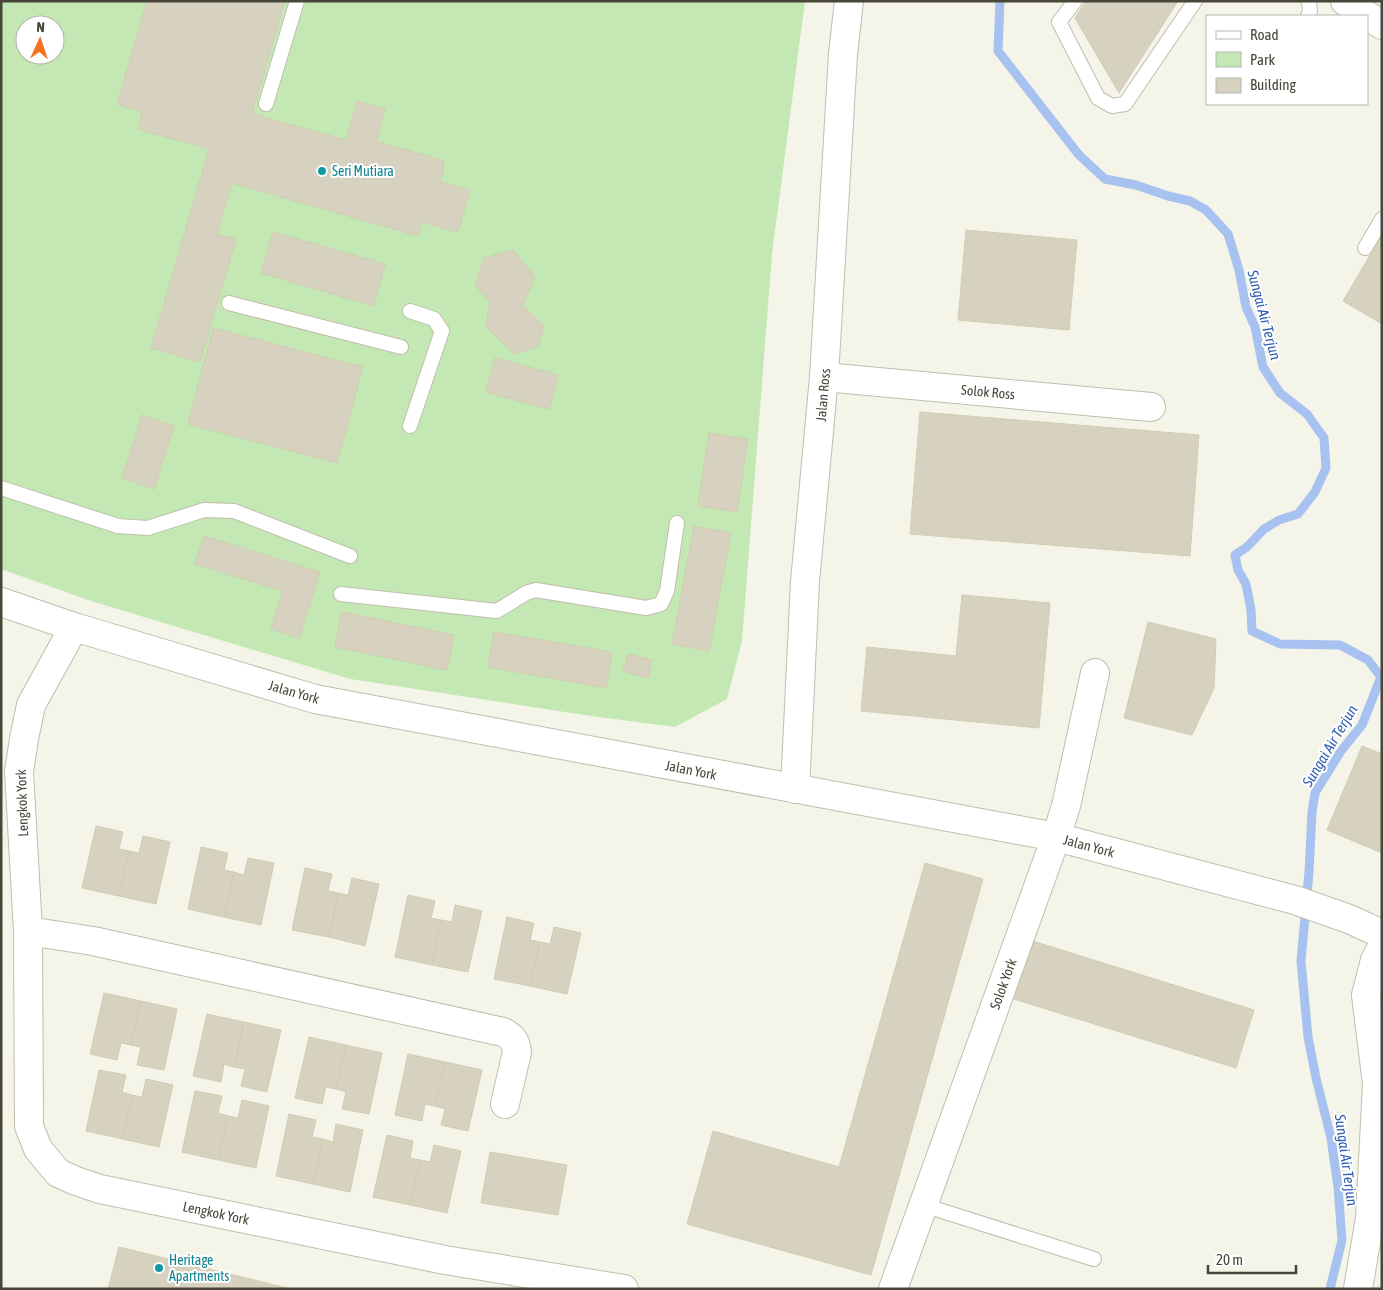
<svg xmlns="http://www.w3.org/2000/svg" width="1383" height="1290" font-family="'Asap Condensed',sans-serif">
<rect width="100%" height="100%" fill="#f4f4e9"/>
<path fill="#c4e8b3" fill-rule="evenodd" d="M 1,1 L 805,1 L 772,254 L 742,641 L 727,699 L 675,727 L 584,715 L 350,679 L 91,601 L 1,569 ZM 25,25 L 55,25 L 55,55 L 25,55 Z"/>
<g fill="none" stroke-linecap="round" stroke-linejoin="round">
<path stroke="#a7c1f0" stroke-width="9" d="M 1000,1 L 998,51 L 1079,155 L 1105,179 L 1136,185 L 1168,196 L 1190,201 L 1206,210 L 1228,234 L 1239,270 L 1246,307 L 1255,327 L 1263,367 L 1280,393 L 1307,414 L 1324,438 L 1326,468 L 1315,492 L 1298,514 L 1279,520 L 1264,529 L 1247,547 L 1235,555 L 1238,570 L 1246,584 L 1251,610 L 1252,631 L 1280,644 L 1340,645 L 1368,660 L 1381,677 L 1362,725 L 1341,751 L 1315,793 L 1312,812 L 1309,872 L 1301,961 L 1308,1037 L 1316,1078 L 1331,1138 L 1338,1187 L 1342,1240 L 1330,1289"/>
</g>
<path fill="#d6d2bf" stroke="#d1ccb2" d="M 147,1 L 285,1 L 252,114 L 346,140 L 357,101 L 385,109 L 376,141 L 444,161 L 441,182 L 470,190 L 458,232 L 422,222 L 418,236 L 232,183 L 217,234 L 236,239 L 200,362 L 151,348 L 209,149 L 138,129 L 142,112 L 117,104 Z
M 1086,1 L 1178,1 L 1119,93 L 1075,18 Z
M 966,230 L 1077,240 L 1069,330 L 958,320 Z
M 273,232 L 385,264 L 374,306 L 261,273 Z
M 1382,235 L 1382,324 L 1343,301 Z
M 513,250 L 535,277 L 523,305 L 544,326 L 538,346 L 514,354 L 486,327 L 490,302 L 475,285 L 484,258 Z
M 213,328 L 363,367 L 337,463 L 188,424 Z
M 495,358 L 558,375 L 549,409 L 486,392 Z
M 920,412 L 1199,435 L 1190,556 L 910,534 Z
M 142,415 L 174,426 L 154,489 L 122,478 Z
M 709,433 L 748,439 L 737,512 L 698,506 Z
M 694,526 L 731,533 L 709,651 L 672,644 Z
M 204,536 L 320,572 L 299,638 L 271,629 L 283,591 L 195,564 Z
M 962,595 L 1050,603 L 1039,728 L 861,711 L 867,647 L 956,656 Z
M 342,612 L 454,635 L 447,670 L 335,647 Z
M 1148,622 L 1216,639 L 1214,688 L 1192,735 L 1124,718 Z
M 494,632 L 612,652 L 606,688 L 488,667 Z
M 628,654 L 652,660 L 648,678 L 623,671 Z
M 1362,746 L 1382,754 L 1382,853 L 1327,830 Z
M 96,826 L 123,832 L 119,849 L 129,851 L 119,896 L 82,888 Z
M 143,836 L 170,842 L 156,904 L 119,896 L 129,851 L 139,853 Z
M 201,847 L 228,853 L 224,870 L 234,872 L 224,917 L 188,909 Z
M 248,858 L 274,863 L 261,925 L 224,917 L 234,872 L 244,875 Z
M 925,863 L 983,879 L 871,1275 L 687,1224 L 713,1131 L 839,1167 Z
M 305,868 L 332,874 L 328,891 L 338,893 L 329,937 L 292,930 Z
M 352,878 L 379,884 L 365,946 L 329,937 L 338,893 L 348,895 Z
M 408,895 L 435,901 L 431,918 L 441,920 L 432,965 L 395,957 Z
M 455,905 L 482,911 L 468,972 L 432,965 L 441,920 L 452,922 Z
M 507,917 L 534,923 L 530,940 L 540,942 L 530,986 L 494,979 Z
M 554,927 L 581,933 L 567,994 L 530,986 L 540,942 L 550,944 Z
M 1023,938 L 1254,1010 L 1236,1068 L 1004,996 Z
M 104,993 L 141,1001 L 131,1045 L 121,1043 L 117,1060 L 90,1054 Z
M 141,1001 L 177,1009 L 164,1070 L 137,1065 L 141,1047 L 131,1045 Z
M 207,1014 L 244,1022 L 234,1067 L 224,1064 L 221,1082 L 193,1076 Z
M 244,1022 L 281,1030 L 267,1092 L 241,1086 L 245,1069 L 234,1067 Z
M 309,1037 L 346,1045 L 336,1089 L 326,1087 L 322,1104 L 295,1098 Z
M 346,1045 L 382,1053 L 369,1114 L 342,1109 L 346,1092 L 336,1089 Z
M 408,1054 L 445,1062 L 435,1106 L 425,1104 L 422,1121 L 395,1115 Z
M 445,1062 L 482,1070 L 468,1131 L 441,1125 L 445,1109 L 435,1106 Z
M 99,1070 L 126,1075 L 122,1092 L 132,1095 L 123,1139 L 86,1131 Z
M 146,1079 L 173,1085 L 159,1147 L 123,1139 L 132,1095 L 142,1097 Z
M 195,1091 L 222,1096 L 218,1113 L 228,1116 L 218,1160 L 182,1152 Z
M 242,1100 L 269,1106 L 256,1168 L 218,1160 L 228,1116 L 238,1118 Z
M 289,1114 L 316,1120 L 312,1137 L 323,1139 L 313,1184 L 276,1176 Z
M 336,1124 L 363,1130 L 350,1192 L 313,1184 L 323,1139 L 333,1142 Z
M 387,1135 L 413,1141 L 410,1158 L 420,1160 L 410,1205 L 373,1197 Z
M 434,1145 L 461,1151 L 447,1213 L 410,1205 L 420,1160 L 430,1162 Z
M 490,1152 L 567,1165 L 558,1215 L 481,1203 Z
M 119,1247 L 291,1289 L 108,1289 Z"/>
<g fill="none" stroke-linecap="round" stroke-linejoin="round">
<g stroke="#c0beac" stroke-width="16">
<path id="service" d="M 1075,1 L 1059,22 L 1098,98 L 1112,106 L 1125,104 L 1195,1
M 1308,16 L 1310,11 L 1309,1
M 266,104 L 297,1
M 1365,248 L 1382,219
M 229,303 L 401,347
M 410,426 L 442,331 L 434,319 L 410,311
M 1,488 L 118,526 L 148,528 L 204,510 L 234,511 L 350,556
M 341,594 L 497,611 L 526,593 L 536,590 L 646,608 L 661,604 L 667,591 L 677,523
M 923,1205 L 1094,1259"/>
</g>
<g stroke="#c0beac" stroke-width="30">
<path id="minor" d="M 824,377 L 1151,407
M 74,627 L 31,705 L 24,739 L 19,772 L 28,931 L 29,1126 L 38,1149 L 58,1173 L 76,1181 L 100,1189 L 445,1260 L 624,1289
M 28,931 L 93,941 L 503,1032 C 513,1037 516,1042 517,1052 L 505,1104
M 893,1289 L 1056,837 L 1066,806 L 1095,673
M 1358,1289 L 1370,1218 L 1377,1084 L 1366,995 L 1375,960 L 1382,947"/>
</g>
<g stroke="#c0beac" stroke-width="30">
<path id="tertiary" d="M 1345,1 L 1382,25
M 1,602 L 74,627 L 315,699 L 1056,837 L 1295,900 L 1349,919 L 1382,934
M 795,789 L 805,582 L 824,377 L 843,54 L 849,1"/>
</g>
<use href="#service" stroke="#fff" stroke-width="14"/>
<use href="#minor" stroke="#fff" stroke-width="28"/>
<use href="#tertiary" stroke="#fff" stroke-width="28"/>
</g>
<g fill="#0f9aa8" stroke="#fff" stroke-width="2">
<circle cx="322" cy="171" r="5"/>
<circle cx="159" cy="1268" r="5"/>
</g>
<g text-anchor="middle" stroke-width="4" stroke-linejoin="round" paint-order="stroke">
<g font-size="14" fill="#0d838f" stroke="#fff" text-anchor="start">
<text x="332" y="176">Seri Mutiara</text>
<text x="169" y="1265">Heritage<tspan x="169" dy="16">Apartments</tspan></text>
</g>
<g font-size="14" fill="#484638" stroke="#fff">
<text transform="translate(988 392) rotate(5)" y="5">Solok Ross</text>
<text transform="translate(823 395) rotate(-85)" y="5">Jalan Ross</text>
<text transform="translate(294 692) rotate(16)" y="5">Jalan York</text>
<text transform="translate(691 770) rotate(11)" y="5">Jalan York</text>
<text transform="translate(22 803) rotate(-92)" y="5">Lengkok York</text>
<text transform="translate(1089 846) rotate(15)" y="5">Jalan York</text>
<text transform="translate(1003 984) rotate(-70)" y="5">Solok York</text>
<text transform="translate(216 1213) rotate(12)" y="5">Lengkok York</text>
</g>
<g font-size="15" font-style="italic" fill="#315eb4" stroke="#fff">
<text transform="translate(1264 315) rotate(75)" y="5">Sungai Air Terjun</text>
<text transform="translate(1330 746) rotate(-59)" y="5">Sungai Air Terjun</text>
<text transform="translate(1346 1160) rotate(82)" y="5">Sungai Air Terjun</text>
</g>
</g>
<rect width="1383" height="1290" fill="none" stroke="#484638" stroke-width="5"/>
<rect x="1206" y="15" width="162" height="90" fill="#ffffff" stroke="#b6b5af"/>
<rect x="1216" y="31" width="25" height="8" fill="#ffffff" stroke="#b6b5af"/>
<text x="1250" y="40" font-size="15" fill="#484638">Road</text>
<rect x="1216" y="52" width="25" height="15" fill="#c4e8b3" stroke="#b6b5af"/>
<text x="1250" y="65" font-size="15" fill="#484638">Park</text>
<rect x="1216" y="78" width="25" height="15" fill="#d6d2bf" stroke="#b6b5af"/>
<text x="1250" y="90" font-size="15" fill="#484638">Building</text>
<g transform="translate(40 40) rotate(3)"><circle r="24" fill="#ffffff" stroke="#b6b5af"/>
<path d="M0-4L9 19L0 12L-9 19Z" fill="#f7721e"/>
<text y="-8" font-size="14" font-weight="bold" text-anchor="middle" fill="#484638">N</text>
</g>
<path d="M1208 1265v8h88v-8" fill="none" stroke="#484638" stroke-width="2.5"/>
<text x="1216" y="1265" font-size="15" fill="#484638" stroke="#ffffff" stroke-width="4" paint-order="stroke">20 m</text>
</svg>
